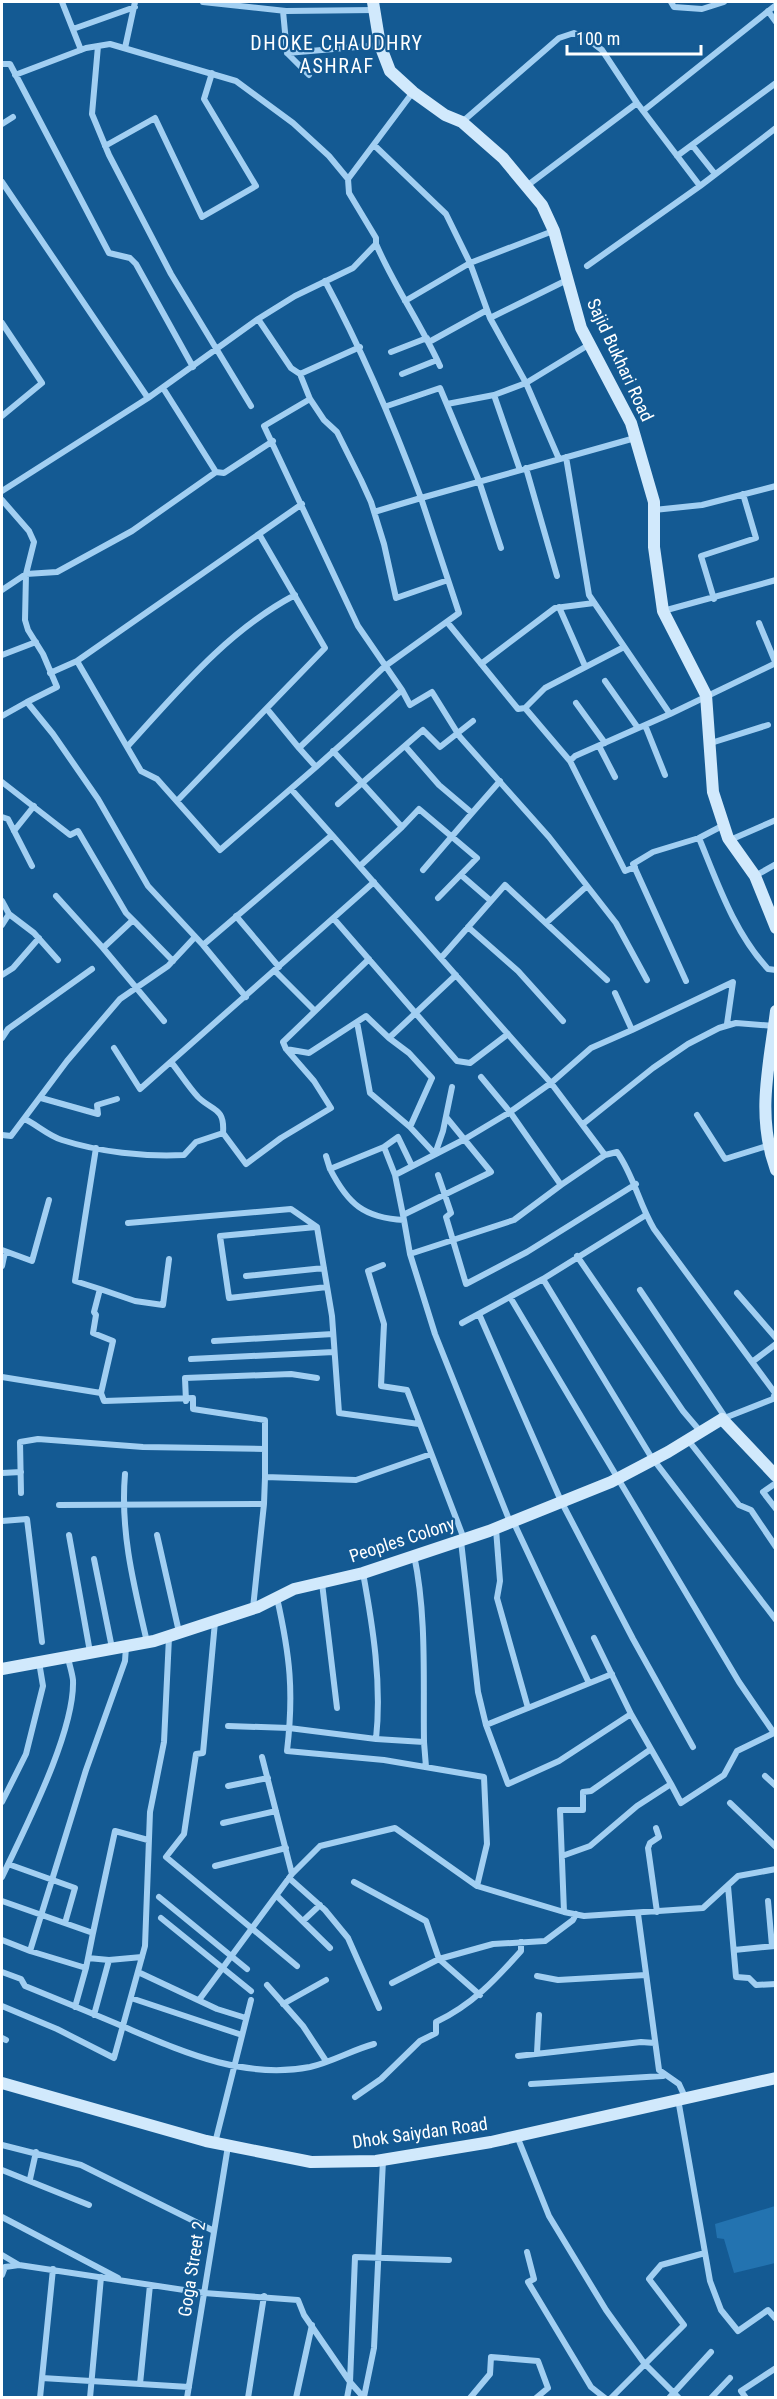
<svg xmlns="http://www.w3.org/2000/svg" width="777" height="2399" font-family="'Roboto Condensed',sans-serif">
<rect width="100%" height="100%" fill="#145a93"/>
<path fill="#2373b0" d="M 775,2206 L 775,2263 L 734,2273 L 724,2239 L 717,2238 L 715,2224 Z"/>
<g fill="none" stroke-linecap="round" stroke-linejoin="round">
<path stroke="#a2cff2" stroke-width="6" d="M 62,2 L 81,50
M 203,2 L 286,11 L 374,10
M 671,2 L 674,7 L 702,9 L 724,2
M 283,11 L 287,53 L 309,75
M 768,11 L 776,22
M 73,29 L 135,7
M 98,46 L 92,114 L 109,155 L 171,274 L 251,406
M 125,48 L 135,2
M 287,53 L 380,45
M 2,64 L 10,64 L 109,253 L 130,258 L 136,264 L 193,367
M 15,75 L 86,48 L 110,44 L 236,81 L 293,123 L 329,156 L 348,179
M 643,111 L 776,5
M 462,122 L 559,38 L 574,33 L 585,37 L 602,50 L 637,103 L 700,186
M 2,124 L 13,117
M 692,145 L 715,174
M 105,146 L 155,118 L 202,217 L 256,186 L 204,99 L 212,73
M 375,146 L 446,214 L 470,263 L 490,318
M 677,156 L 776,83
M 2,182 L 148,398
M 528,185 L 637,103
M 376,244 C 394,286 421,324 440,366
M 587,266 L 700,186 L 776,128
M 325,281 C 363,352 393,423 421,498 L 374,512
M 405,301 L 470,263 L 553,231
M 258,319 L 291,368 L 300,374 L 310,399 L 324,420 L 337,432 L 361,480 L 371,502 L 384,544 L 396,598 L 448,580
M 2,323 L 42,383 L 2,416
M 429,342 L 487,310
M 391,352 L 427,338
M 300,374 L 360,347
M 402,374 L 437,360
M 494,395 L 520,470
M 310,399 L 264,426 L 358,626 L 402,690 L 316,767 L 299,748 L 384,667 L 459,613 L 421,498 L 635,438
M 447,404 L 494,395 L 526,383 L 590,344
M 387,406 L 440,388 L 479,481 L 501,548
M 566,457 L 589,595 L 670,714 L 776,663
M 559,459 L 526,383 L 490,318 L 567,280
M 526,468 L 557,576
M 216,472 L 224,473 L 273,441
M 2,491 L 148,398 L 258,319 L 295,296 L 353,268 L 376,244 L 376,238 L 349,193 L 348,179 L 413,92
M 2,500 L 29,531 L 34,542 L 26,574 L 25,620 L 28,630 L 43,654 L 57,687 L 27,702 L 53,734 L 98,799 L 148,886 L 203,945 L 332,835 L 291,789
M 302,504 L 77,661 L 141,771 L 157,779 L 220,850 L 316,767
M 654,510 L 702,505 L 776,486
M 2,590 L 26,574 L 57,572 L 132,531 L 216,472 L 163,388
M 714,599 L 701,556 L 756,538 L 743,494
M 559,607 L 585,666
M 663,611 L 776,580
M 447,622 L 518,709 L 525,708
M 759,623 L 776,664
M 624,647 L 545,688 L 525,708 L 570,761 L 575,756 L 670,714
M 2,655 L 36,642
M 481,664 L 555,608 L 594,603
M 50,673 L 77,661
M 605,681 L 638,728
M 402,690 L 410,705 L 432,692 L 460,737 L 549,837 L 616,923 L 647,980
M 576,703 L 605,743
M 267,709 L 299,748
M 2,716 L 27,702
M 645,725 L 665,775
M 711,743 L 768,725
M 405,746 L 439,785 L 472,813 L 500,781
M 599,746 L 615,777
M 127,747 C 178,691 227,631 295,595
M 333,751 L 402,827 L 360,866
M 570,761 L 625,871 L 635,867
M 2,782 L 70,835 L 78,831 L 126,913 L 133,920 L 103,948 L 56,896
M 177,801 L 325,648 L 259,534
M 338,804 L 423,730 L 440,747 L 473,721
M 2,817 L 8,819 L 32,866
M 724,825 L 699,838 C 718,884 734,932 768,969 L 776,970
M 402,827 L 419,809 L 477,858 L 438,898
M 14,831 L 34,806
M 332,835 L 551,1083 L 605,1155 L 617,1152 C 634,1176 639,1204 654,1229 L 775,1393 L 773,1399 L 722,1419
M 730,840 L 776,820
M 423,870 L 472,813
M 461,875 L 491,901
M 755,876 L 776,864
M 2,901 L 9,914 L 2,925
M 9,914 L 34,933 L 58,960
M 236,916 L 279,967
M 334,919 L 457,1061 L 470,1063 L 508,1034
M 133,920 L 173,961
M 547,922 L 587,886
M 468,927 L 518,971 L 563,1021
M 203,945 L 246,997
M 103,948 L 164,1021
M 441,958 L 505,885 L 607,980
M 369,959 L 283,1042 L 286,1049 L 309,1053 L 366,1016 L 389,1038 L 456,975
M 275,971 L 315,1011
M 2,975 L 13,968 L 39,938
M 686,981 L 633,864 L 653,852 L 699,838
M 615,993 L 632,1030 L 733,982 L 727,1024
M 357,1022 L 370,1093 L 410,1127 L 432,1078 L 409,1053 L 389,1038
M 2,1038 L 8,1029 L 92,969
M 114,1048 L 140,1089 L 374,882
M 171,1062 C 180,1073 188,1086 198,1097 C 212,1111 225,1107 223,1133 L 246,1164 L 281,1138 L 331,1108 L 314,1081 L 287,1050
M 481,1077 L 510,1112 L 561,1185 L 605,1155
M 41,1098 L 98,1114 L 97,1105 L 117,1099
M 697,1115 L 725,1159 L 767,1146
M 25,1119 C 37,1125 49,1136 62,1140 C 99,1152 145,1157 184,1155 L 196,1142 L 223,1133
M 583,1124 L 653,1068 L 688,1044 L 719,1028 L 736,1023 L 775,1026
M 410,1127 L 435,1154 L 443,1131 L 452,1087
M 2,1135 L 11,1136 L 67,1061 L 120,999 L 168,966 L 195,937
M 326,1156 L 330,1169 L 384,1147
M 412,1166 L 398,1137 L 384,1147 L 395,1175 L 465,1139 L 510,1112 L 551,1083 L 591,1048 L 632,1030
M 330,1169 C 348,1204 364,1218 404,1220 L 395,1175
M 438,1175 L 451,1213 L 446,1217 L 466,1284 L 527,1252 L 636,1184
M 403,1215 L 491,1172 L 446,1117
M 404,1220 L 410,1254 L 514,1220 L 561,1185
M 128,1223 L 291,1209 L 317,1227 L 332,1316 L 339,1413 L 419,1424
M 316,1227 L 220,1236 L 229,1298 L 327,1287
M 2,1250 L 32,1261 L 49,1200
M 410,1254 L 435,1334 L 510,1522
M 577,1256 L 683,1411 L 700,1431
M 383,1265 L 368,1271 L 384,1324 L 381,1386 L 407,1390 L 464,1539
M 2,1266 L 5,1252
M 246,1276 L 324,1268
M 543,1279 L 650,1455 L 776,1620
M 100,1289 L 135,1301 L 163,1305 L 169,1259
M 640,1290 L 725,1417
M 737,1293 L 776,1338
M 510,1297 L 739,1682 L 774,1733 L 737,1751 L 724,1775 L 681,1803 L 671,1784
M 479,1314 L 561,1501 L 633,1639 L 693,1747
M 462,1323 L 543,1279 L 646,1215
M 214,1341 L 333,1334
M 191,1359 L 334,1352
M 752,1362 L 776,1344
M 2,1377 L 101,1393 L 113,1341 L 93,1333 L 96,1315 L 94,1312 L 100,1289 L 75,1281 L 96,1148
M 101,1393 L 104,1401 L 193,1398 L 193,1409 L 265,1420 L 265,1477
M 186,1401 L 185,1378 L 291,1374 L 317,1378
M 688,1440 L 739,1505 L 751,1510 L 776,1547
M 2,1473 L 21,1472
M 125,1474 C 120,1532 134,1586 147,1642
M 776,1483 L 763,1492 L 776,1509
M 21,1493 L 20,1442 L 38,1439 L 143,1447 L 265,1449
M 264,1504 L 265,1477 L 356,1480 L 431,1454
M 59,1505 L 264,1504 L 253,1608
M 2,1521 L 27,1519 L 42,1642
M 513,1521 L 589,1683
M 69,1535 L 90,1652
M 157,1535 L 179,1632
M 461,1541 L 478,1692 L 486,1725 L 508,1784 L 559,1761 L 631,1714 L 594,1638
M 414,1555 C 427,1616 423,1681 424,1742
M 94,1559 L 112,1648
M 322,1583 L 337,1708
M 277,1598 C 290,1656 294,1692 287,1751 L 384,1760 L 484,1777 L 487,1844 L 477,1886
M 215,1622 L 203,1753 L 196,1754 L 184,1834 L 166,1857 L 297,1966
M 528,1708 L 612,1674
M 486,1725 L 528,1708 L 497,1598 L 500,1581 L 496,1529
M 228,1726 L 289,1728 L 376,1739 C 382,1684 373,1627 363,1573
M 376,1739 L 424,1742 L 426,1767
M 262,1757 L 292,1874
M 765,1776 L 776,1786
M 228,1786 L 268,1778
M 2,1802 L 26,1754 L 43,1686 L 39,1662
M 730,1803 L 776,1847
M 223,1823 L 276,1811
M 656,1828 L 659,1837 L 650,1843 L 648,1848 L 657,1912
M 562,1856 L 590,1846 L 637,1806 L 671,1784 L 651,1749
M 8,1864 L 75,1888 L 65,1923
M 215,1866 L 286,1848
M 2,1877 C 25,1828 75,1732 73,1680 C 72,1672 69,1664 68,1657
M 289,1878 L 325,1910 L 348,1938 L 379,2008
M 354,1882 L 426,1921 L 439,1959 L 480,1995
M 728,1886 L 736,1977 L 749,1978 L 756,1985 L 776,1984
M 277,1896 L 330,1948
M 159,1897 L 247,1969
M 2,1901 L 93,1933 L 115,1831 L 148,1840
M 768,1901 L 772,1946
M 564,1912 L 584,1916 L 703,1908 L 738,1876 L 776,1869
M 638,1914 L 659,2070 L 679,2084 L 685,2097
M 161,1918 L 251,1991
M 304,1920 L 320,1905
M 2,1940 L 30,1951 L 86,1770 L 125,1661 L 126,1647
M 734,1950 L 775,1946
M 30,1951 L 86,1968 L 93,1933
M 88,1958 L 109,1960
M 2,1972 L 21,1979 L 25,1986 C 57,1999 89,2012 122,2026 C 181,2051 243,2080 310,2067 C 332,2062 352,2050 374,2044
M 138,1972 L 217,2009 L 246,2018
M 537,1976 L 558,1980 L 646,1975
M 392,1983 L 439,1959 L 493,1944 L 545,1941 L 573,1920 L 576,1914
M 267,1985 L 303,2026 L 326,2061
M 131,1998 L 242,2035
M 199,2000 L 292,1874 L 320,1846 L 395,1828 L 477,1886 L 564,1912 L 560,1810 L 583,1810 L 583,1792 L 591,1791 L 651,1749 L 631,1714
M 283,2004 L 326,1980
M 2,2006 L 57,2029 L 114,2058 L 145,1946 L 150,1812 L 164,1742 L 169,1637
M 75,2007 L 86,1968
M 94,2015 L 109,1960 L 142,1957
M 2,2038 L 6,2040
M 537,2053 L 539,2015
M 518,2056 L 641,2042 L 655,2043
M 531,2084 L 663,2076
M 355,2097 L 381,2079 L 420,2041 L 436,2033 L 436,2022 C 472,2005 495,1980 521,1951 L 521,1942
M 678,2099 L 710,2281 L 721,2310 L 738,2331 L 768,2310 L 776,2319
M 517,2136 L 549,2216 L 606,2310 L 644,2363 L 679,2398
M 215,2143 L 251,2000
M 2,2145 L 81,2165 L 214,2231
M 2,2170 L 89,2205
M 30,2179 L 36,2152
M 2,2217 L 118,2278
M 527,2252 L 534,2279 L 528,2282 L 591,2387 L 605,2398
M 2,2255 L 19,2265
M 2,2275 L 5,2267 L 19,2265 L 204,2293 L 298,2300 L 304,2315 L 350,2382 L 347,2398
M 42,2378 L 189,2387
M 140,2384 L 150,2285
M 364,2397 L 374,2348 L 383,2160
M 40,2398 L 53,2269
M 90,2398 L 101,2277
M 187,2398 L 228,2146
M 248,2398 L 264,2296
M 296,2398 L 312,2325
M 364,2398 L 350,2382 L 355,2257 L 449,2260
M 470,2398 L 490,2374 L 491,2357 L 538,2361 L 548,2388 L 536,2398
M 611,2398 L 684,2325 L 649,2279 L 661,2265 L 705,2253
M 669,2398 L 711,2352
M 711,2398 L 730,2378
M 746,2398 L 741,2391 L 776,2368"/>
<path stroke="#d1e9fc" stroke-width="12" d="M 373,2 L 380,45 L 390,71 L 413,92 L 445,115 L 462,122 L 503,158 L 542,205 L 554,231 L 581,328 L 631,423 L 654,502 L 654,547 L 663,611 L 706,695 L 713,792 L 728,838 L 755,876 L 776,928
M 776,1011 C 769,1067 756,1115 776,1170
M 2,1669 L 154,1641 L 258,1607 L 294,1589 L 363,1573 L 489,1531 L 611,1482 L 668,1452 L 722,1419 L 776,1476
M 2,2083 L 206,2141 L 311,2162 L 376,2161 L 491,2142 L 776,2078"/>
</g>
<g text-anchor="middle" stroke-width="4.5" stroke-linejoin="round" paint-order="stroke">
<g font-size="18" fill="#fff" stroke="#145a93">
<text transform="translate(620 360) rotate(65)" y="6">Sajid Bukhari Road</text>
<text transform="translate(402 1540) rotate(-18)" y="6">Peoples Colony</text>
<text transform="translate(420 2133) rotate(-8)" y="6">Dhok Saiydan Road</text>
<text transform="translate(192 2269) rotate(-81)" y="6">Goga Street 2</text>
</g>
<g font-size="20" letter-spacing="1.5" fill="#fff" stroke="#145a93">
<text x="337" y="50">DHOKE CHAUDHRY<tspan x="337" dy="23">ASHRAF</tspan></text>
</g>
</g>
<rect width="777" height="2399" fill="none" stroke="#ffffff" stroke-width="6"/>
<path d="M567 45v9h134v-9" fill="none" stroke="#ffffff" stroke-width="3"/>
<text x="576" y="45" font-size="18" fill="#ffffff" stroke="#145a93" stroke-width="4.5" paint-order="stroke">100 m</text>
</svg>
